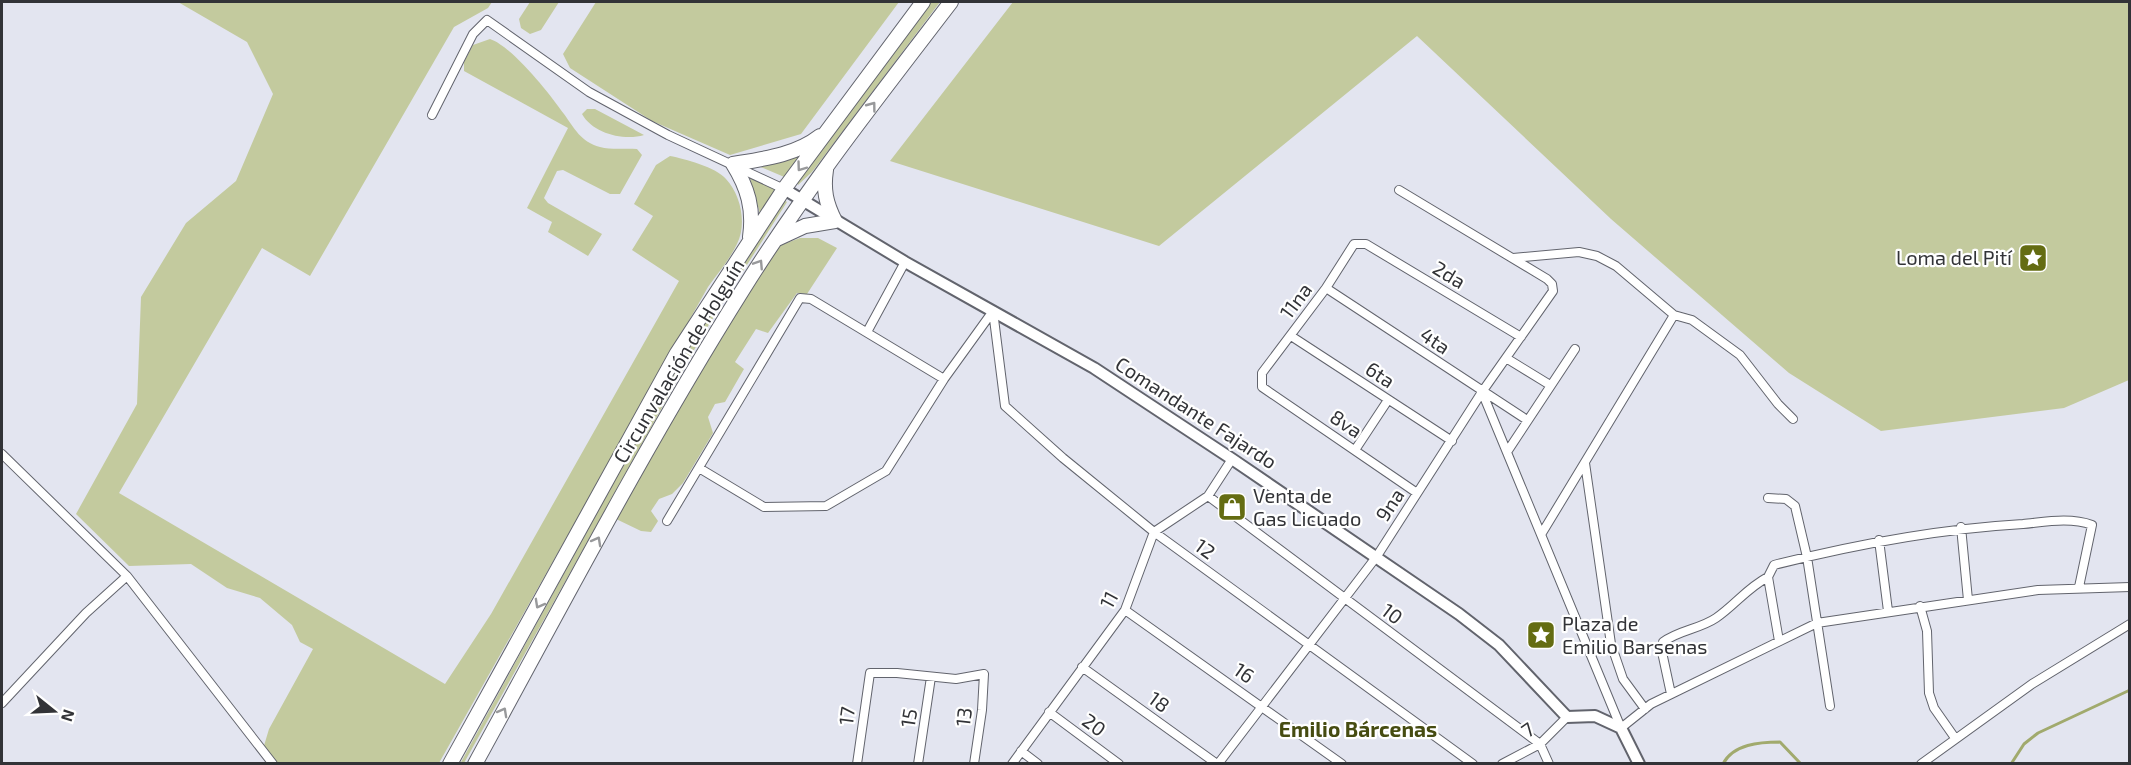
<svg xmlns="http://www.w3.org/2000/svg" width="2131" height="765" font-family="'Exo 2',sans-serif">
<rect width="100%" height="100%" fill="#e3e5f0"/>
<path fill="#c3ca9e" d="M 178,2 L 492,2 L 488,8 L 454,27 L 310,276 L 262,248 L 119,493 L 445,684 L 491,614 L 679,281 L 632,250 L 653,216 L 634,204 L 656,165 L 670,156 C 685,159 716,167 726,179 C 741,195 747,224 737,244 C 730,259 718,273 708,287 L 439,763 L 277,763 L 263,749 L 269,729 L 313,649 L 300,642 L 292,625 L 260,598 L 227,588 L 191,564 L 129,566 L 76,514 L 137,404 L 141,297 L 186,223 L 236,181 L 273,94 L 247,42 Z
M 530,2 L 559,2 L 541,30 L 530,34 L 521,28 L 519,19 Z
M 596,2 L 899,2 L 801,134 L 730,155 L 652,121 L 570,68 L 563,54 Z
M 931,2 L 940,2 L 812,172 L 798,185 L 797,180 Z
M 1013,2 L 2129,2 L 2129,380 L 2064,408 L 1881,431 L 1789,373 L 1611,219 L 1417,36 L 1159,246 L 890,161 Z
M 490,39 C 513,47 549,93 564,114 C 574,128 581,142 600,147 C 611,150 625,148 637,149 L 642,155 L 620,194 L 610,194 L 563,170 L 557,171 L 544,198 L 548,203 L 602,234 L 588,256 L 548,232 L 552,222 L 527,208 L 568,128 L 464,71 L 464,62 L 473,45 Z
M 587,109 L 595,109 L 644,135 C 625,141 593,134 582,114 Z
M 804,152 L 789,179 L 756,165 Z
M 749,175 L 777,188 L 760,215 L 759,210 Z
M 784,200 L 787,202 L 703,334 L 464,763 L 460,764 L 650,416 L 716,303 Z
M 800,238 L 818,238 L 837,248 L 807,294 L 797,293 L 768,333 L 756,329 L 735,362 L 744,369 L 725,402 L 715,404 L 708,417 L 713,433 L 683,483 L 672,494 L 659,499 L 651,511 L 658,521 L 651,532 L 641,531 L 614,518 L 763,267 L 781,245 Z"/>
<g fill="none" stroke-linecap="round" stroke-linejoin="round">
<path stroke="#a1aa6d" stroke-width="3" d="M 1723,764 C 1733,744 1760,742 1780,742 L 1801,764
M 2011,764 L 2024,744 L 2038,733 L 2130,690"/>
<g stroke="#62646d" stroke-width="10">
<path id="street" d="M 432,115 L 473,34 L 487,20 L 589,92 L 668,135 L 784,189
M 1513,258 L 1579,252 L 1597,256 L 1616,266 L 1674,315 L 1692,320 L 1740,355 L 1778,404 L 1793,419
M 1326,288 L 1527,420
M 993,311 L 1005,406 L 1063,458 L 1154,532 L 1473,764
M 867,332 L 905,262
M 1291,336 L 1452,441
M 1506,358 L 1550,385
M 1482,392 L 1621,728 L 1651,704 L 1817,623 L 2038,590 L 2130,587
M 1355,450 L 1388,400
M 1507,452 L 1575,349
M 2,454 L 127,576 L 273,764
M 1585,463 L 1611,644 L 1623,679 L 1645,709
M 699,468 L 764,507 L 826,506 L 886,471 L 944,379 L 993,311
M 1417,493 L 1262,387 L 1262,373 L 1326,288 L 1354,244 L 1366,244 L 1521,337
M 1208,496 L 1540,744 L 1549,764
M 1768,498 L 1786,499 L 1795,506 L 1807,557 L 1830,706
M 667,521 L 800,298 L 811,299 L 944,379
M 1961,527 L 1968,600
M 1542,533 L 1674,315
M 1879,540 L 1888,611
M 1920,606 L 1927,631 L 1929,693 L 1934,708 L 1955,738
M 1125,610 L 1342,764
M 1779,641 L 1768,577 L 1774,565 C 1857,544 1938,529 2023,524 C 2045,522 2070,517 2092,525 L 2079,587
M 1082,667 L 1217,764
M 1671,694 L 1662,652 L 1663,642 C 1679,630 1700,629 1716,618 C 1735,605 1747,588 1768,577
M 2,703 L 86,613 L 127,576
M 1049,712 L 1119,764
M 1021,751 L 1038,764
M 857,764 L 870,673 L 897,673 L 956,679 L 984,674 L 982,710 L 974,764
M 918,764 L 931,677
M 1012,764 L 1125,610 L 1154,532 L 1208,496 L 1232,459
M 1218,764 L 1377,556 L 1482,392 L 1553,291 L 1552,284 L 1547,279 L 1399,190
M 1502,764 L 1540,744 L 1567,717
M 1921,764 L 2032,684 L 2130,624"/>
</g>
<g stroke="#62646d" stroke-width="14">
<path id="secondary" d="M 784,189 L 905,262 L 1094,368 L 1232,459 L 1459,614 L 1499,645 L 1567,717 L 1595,716 L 1621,728 L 1639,764"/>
</g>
<g stroke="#62646d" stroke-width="16">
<path id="highway" d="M 750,237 C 754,209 748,188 733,164 C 763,159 796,155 820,136
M 777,239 L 805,226 L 835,221 C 826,203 823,190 826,170
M 450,764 L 677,353 L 784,189 L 923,2
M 475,764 C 562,605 646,444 742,291 C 805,190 879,96 951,2"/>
</g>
<use href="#street" stroke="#fff" stroke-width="8"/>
<use href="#secondary" stroke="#fff" stroke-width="10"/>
<use href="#highway" stroke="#fff" stroke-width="14"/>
</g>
<defs><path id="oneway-chevron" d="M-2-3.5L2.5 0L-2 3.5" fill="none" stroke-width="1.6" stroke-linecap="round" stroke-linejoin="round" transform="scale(1.5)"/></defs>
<g stroke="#98999b">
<use href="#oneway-chevron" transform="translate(872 106) rotate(-53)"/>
<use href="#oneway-chevron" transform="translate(801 167) rotate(126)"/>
<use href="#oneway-chevron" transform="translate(759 264) rotate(-57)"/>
<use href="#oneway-chevron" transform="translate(597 541) rotate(-61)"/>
<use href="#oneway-chevron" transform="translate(539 604) rotate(119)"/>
<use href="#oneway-chevron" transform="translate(503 712) rotate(-61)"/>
</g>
<defs>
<g id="sight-square" transform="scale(1.5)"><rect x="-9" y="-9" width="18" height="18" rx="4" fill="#646c12" stroke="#fff"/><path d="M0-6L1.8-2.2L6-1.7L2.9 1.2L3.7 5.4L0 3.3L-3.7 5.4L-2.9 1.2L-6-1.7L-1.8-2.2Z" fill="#fff"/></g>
<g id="shop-square" transform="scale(1.5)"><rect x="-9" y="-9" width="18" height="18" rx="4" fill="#646c12" stroke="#fff"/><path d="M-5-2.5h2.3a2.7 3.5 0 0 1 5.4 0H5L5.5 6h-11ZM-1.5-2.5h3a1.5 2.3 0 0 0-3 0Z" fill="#fff"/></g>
</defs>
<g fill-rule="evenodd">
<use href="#sight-square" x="2033" y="258"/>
<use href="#shop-square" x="1232" y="507"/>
<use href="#sight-square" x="1541" y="635"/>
</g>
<g text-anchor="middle" stroke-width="4.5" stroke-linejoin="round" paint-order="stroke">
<g font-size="20" fill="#323337" stroke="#fff" text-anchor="start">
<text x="2012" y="265" text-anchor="end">Loma del Pití</text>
<text x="1253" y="503">Venta de<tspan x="1253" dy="23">Gas Licuado</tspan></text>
<text x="1562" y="631">Plaza de<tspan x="1562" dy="23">Emilio Barsenas</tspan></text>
</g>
<g font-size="20" fill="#323337" stroke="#fff">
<text transform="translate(1449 275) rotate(31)" y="7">2da</text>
<text transform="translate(1296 301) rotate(-53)" y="7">11na</text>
<text transform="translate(1435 341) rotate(34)" y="7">4ta</text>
<text transform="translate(679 361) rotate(-59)" y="7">Circunvalación de Holguín</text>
<text transform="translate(1380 375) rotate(34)" y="7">6ta</text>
<text transform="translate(1196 413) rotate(33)" y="7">Comandante Fajardo</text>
<text transform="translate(1346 424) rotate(34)" y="7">8va</text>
<text transform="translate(1390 505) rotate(-57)" y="7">9na</text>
<text transform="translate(1205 549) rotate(36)" y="7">12</text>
<text transform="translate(1109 600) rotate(-62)" y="7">11</text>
<text transform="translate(1392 614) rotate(37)" y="7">10</text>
<text transform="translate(1244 673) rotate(35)" y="7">16</text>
<text transform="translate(1159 702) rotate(36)" y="7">18</text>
<text transform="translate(847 716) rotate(-82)" y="7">17</text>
<text transform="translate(964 717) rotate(-83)" y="7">13</text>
<text transform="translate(909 718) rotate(-81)" y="7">15</text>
<text transform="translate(1094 725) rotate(36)" y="7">20</text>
<text transform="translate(1528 730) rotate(-35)" y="7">7</text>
</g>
<g font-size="21" font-weight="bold" fill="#464c11" stroke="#fff">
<text x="1358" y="737">Emilio Bárcenas</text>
</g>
</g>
<rect width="2131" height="765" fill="none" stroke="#323337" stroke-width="6"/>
<g transform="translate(54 711) rotate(108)" stroke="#ffffff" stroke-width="4.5" paint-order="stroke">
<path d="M0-4.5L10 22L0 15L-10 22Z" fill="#323337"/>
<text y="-9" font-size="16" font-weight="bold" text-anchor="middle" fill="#323337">N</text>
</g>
</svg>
